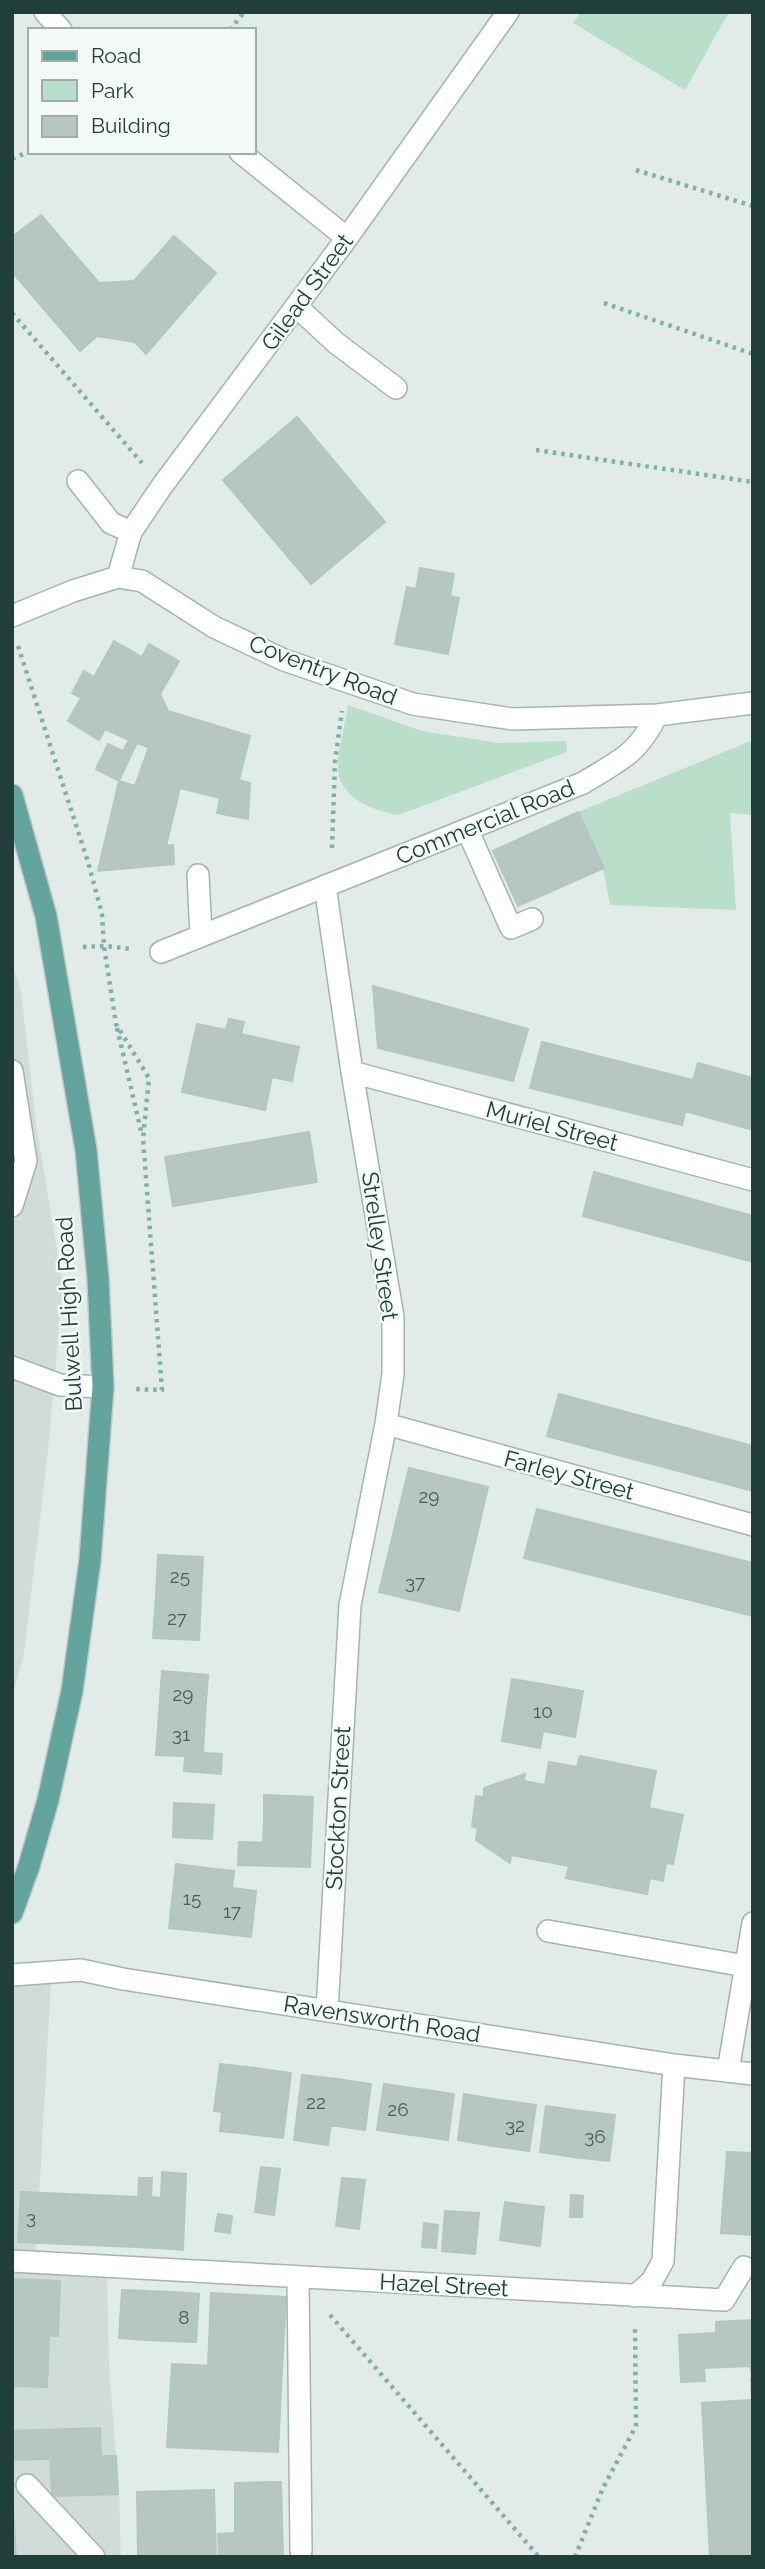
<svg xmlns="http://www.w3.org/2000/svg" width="765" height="2569" font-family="Raleway,sans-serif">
<rect width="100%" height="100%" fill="#e1ece9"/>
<path fill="#cfdcd8" d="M 12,962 L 21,992 L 36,1123 L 63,1286 L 48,1451 L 24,1654 L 12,1698 Z
M 12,1965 L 51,1981 L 35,2271 L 107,2272 L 109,2368 L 119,2491 L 121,2557 L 12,2557 Z"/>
<path fill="#b9dec9" d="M 581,12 L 729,12 L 685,90 L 573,23 Z
M 348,705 L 422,731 L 498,743 L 566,741 L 567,752 L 398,815 C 375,811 342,799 338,772 C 336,757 346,722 348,705 Z
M 753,740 L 753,815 L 730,813 L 736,910 L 610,905 L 603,868 L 578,812 Z"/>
<path fill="#b6c7c2" stroke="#b3c6c1" stroke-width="2" d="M 41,215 L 99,283 L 134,281 L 174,236 L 216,273 L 146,354 L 135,342 L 97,336 L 80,351 L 12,272 L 12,237 Z
M 297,417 L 385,522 L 311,584 L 223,480 Z
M 420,568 L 437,571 L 422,649 L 395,644 L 407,587 L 416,589 Z
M 437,571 L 454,574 L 450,596 L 459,598 L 448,654 L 422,649 Z
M 114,641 L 142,657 L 149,644 L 179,661 L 160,694 L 168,711 L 250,736 L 239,780 L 137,743 L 131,755 L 123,751 L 129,740 L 105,729 L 99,740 L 68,721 L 81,698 L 72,693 L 84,671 L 94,677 Z
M 108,744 L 131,755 L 119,781 L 96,769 Z
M 149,747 L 228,777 L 250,783 L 248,819 L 217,813 L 220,798 L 180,788 L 166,846 L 173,845 L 174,864 L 98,871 L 119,781 L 135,786 Z
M 578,812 L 604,868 L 518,906 L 493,851 Z
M 373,986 L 528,1029 L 513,1081 L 378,1048 Z
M 229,1019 L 244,1022 L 241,1034 L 299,1047 L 292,1081 L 272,1077 L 265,1110 L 182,1092 L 197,1024 L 226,1030 Z
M 542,1042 L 693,1080 L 682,1125 L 530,1088 Z
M 698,1063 L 753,1078 L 753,1130 L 685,1111 Z
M 309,1132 L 317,1182 L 173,1206 L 165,1157 Z
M 594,1172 L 753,1216 L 753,1262 L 583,1216 Z
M 559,1394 L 753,1446 L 753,1491 L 547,1436 Z
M 409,1468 L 488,1487 L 459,1611 L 379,1592 Z
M 537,1509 L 753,1563 L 753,1616 L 524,1558 Z
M 158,1555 L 203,1557 L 201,1598 L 156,1596 Z
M 156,1596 L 201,1598 L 199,1640 L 153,1638 Z
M 162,1671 L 208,1675 L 205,1716 L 159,1713 Z
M 512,1679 L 583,1691 L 575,1737 L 543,1731 L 540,1748 L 502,1741 Z
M 159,1713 L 205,1716 L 203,1753 L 222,1754 L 221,1774 L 184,1771 L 185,1756 L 156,1755 Z
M 580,1756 L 656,1771 L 649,1808 L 683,1815 L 673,1864 L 666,1863 L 663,1881 L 650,1878 L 647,1894 L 566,1878 L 569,1866 L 511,1855 L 510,1863 L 476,1840 L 478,1828 L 472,1826 L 476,1796 L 484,1797 L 484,1788 L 525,1774 L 524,1781 L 545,1785 L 549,1762 L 577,1767 Z
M 264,1795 L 313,1797 L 312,1821 L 264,1819 Z
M 174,1803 L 214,1805 L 212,1839 L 173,1837 Z
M 264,1819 L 312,1821 L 311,1844 L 263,1843 Z
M 239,1842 L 311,1844 L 310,1867 L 238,1865 Z
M 176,1864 L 215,1869 L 208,1932 L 169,1928 Z
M 215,1869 L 234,1871 L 232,1888 L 256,1891 L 251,1937 L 208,1932 Z
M 220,2064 L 255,2068 L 248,2134 L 220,2131 L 222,2112 L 214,2111 Z
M 255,2068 L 291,2073 L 283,2138 L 248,2134 Z
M 302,2075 L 337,2079 L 328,2145 L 294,2140 Z
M 337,2079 L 371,2084 L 365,2130 L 330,2125 Z
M 384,2084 L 419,2089 L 412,2135 L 377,2130 Z
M 419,2089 L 454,2094 L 448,2140 L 412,2135 Z
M 464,2094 L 500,2100 L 493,2146 L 458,2140 Z
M 500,2100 L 536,2105 L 529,2151 L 493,2146 Z
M 546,2106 L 581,2111 L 574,2157 L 540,2152 Z
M 581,2111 L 615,2115 L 609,2161 L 574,2157 Z
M 727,2152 L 753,2153 L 753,2235 L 721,2233 Z
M 261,2167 L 280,2169 L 274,2215 L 255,2212 Z
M 162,2172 L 186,2174 L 183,2250 L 159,2248 Z
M 139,2178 L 152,2178 L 151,2197 L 161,2198 L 159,2248 L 136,2247 Z
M 342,2178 L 365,2180 L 359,2229 L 336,2226 Z
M 21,2192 L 44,2193 L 42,2243 L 18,2242 Z
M 44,2193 L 68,2194 L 65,2244 L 42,2243 Z
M 68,2194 L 91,2195 L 89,2245 L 65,2244 Z
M 91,2195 L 115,2196 L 112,2246 L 89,2245 Z
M 571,2195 L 583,2196 L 582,2217 L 570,2217 Z
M 115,2196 L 138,2197 L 136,2247 L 112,2246 Z
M 505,2202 L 525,2205 L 520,2243 L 500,2240 Z
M 525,2205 L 544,2207 L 540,2246 L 520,2243 Z
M 445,2211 L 479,2213 L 475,2254 L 442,2251 Z
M 218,2214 L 232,2216 L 230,2233 L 215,2231 Z
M 424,2223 L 438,2225 L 436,2248 L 422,2247 Z
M 12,2279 L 60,2281 L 58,2336 L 12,2334 Z
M 122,2290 L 148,2291 L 145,2340 L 119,2338 Z
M 148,2291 L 173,2292 L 170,2341 L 145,2340 Z
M 173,2292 L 199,2294 L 196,2342 L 170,2341 Z
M 211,2293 L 286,2297 L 282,2369 L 208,2366 Z
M 753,2320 L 753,2379 L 750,2366 L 704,2368 L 705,2381 L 681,2382 L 679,2335 L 716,2333 L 716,2322 Z
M 12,2334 L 49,2335 L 47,2387 L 12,2386 Z
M 172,2364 L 282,2369 L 278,2452 L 167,2447 Z
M 751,2379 L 753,2379 L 753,2557 L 710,2557 L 702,2403 L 752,2400 Z
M 100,2428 L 101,2457 L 12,2460 L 12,2431 Z
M 116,2456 L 118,2494 L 52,2496 L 50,2458 Z
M 281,2482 L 283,2557 L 219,2557 L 218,2534 L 235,2533 L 235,2483 Z
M 214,2490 L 216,2557 L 138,2557 L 137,2492 Z
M 12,2505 L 13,2505 L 16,2557 L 12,2557 Z"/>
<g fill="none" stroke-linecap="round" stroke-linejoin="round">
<g stroke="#a3b4b1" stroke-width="24">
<path id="minor" d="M 45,12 L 61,30
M 240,152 L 347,238
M 296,306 L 336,343 L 396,388
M 78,481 L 111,523 L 131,532
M 118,577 L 131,532 L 162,486 L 347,238 L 508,12
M 12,616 L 73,591 L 118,577 L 142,581 L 214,627 L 284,660 L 413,704 L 512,719 L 657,715 L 753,703
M 467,829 L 511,928 L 532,919
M 198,875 L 201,936
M 325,886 L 352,1072 L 393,1317 L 393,1374 L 386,1424 L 350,1605 L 327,2011
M 161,952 L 583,783 C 620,760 637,755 657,715
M 12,1071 L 26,1161 L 12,1206
M 352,1072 L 753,1180
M 12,1367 L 60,1385 L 103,1387
M 386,1424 L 753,1525
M 548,1931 L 745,1966
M 12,1975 L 81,1970 L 123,1979 L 674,2065 L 753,2074
M 728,2071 L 753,1923
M 12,2261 L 724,2300 L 744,2267
M 298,2277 L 301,2551
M 635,2296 L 652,2281 L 663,2261 L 674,2065
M 27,2485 L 94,2557"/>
</g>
<g stroke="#c1c9c8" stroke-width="24">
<path id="major" d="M 12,795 L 46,916 L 86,1150 L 98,1278 L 103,1387 L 90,1560 L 72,1691 L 48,1800 L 29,1866 L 12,1913"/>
</g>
<path stroke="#80b1a9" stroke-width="4.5" stroke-dasharray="3.5 5" stroke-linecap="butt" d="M 230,30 L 244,12
M 12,159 L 30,151
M 636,170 L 753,206
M 604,303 L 753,354
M 12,313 L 142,463
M 536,450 L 753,482
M 18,646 L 88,862 L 102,914 L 104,946 L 116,1024 L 149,1078 L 143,1138 L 162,1390 L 134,1389
M 332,848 L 335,761 L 342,711
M 83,947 L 104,946 L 132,949
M 117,1028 L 142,1135
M 330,2315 L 539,2557
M 575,2557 L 603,2488 L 636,2426 L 635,2325"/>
<use href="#minor" stroke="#fff" stroke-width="21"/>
<use href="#major" stroke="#63a49d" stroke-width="21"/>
</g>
<g text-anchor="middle" stroke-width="5" stroke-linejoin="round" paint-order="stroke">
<g font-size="19" fill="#46605c">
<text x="429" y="1503">29</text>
<text x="180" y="1583">25</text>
<text x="415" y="1589">37</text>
<text x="177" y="1625">27</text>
<text x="183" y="1701">29</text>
<text x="543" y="1718">10</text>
<text x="181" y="1741">31</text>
<text x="192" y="1905">15</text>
<text x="232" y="1918">17</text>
<text x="316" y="2109">22</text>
<text x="398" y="2116">26</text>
<text x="515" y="2132">32</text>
<text x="595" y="2143">36</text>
<text x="31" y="2224">3</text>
<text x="184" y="2324">8</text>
</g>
<g font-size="23" fill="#203e3a" stroke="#f2f9f6">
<text transform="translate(307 292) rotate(-54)" y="8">Gilead Street</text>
<text transform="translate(323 670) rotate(21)" y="8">Coventry Road</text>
<text transform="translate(485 822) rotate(-22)" y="8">Commercial Road</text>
<text transform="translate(552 1126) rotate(15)" y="8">Muriel Street</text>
<text transform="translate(380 1246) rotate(82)" y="8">Strelley Street</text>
<text transform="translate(69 1314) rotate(-93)" y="8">Bulwell High Road</text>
<text transform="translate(569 1475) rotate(15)" y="8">Farley Street</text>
<text transform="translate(338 1808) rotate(-87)" y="8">Stockton Street</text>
<text transform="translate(382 2019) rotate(9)" y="8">Ravensworth Road</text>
<text transform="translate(444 2285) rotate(3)" y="8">Hazel Street</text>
</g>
</g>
<rect width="765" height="2569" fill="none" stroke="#203e3a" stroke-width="28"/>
<rect x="28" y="28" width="228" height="126" fill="#f2f9f6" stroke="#9eaeab" stroke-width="2"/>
<rect x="42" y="51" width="35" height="10" fill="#63a49d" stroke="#9eaeab" stroke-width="2"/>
<text x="91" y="63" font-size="21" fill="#203e3a">Road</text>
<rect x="42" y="80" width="35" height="21" fill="#b9dec9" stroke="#9eaeab" stroke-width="2"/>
<text x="91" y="98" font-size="21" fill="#203e3a">Park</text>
<rect x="42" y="116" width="35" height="21" fill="#b6c7c2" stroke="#9eaeab" stroke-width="2"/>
<text x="91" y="133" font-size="21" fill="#203e3a">Building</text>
</svg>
